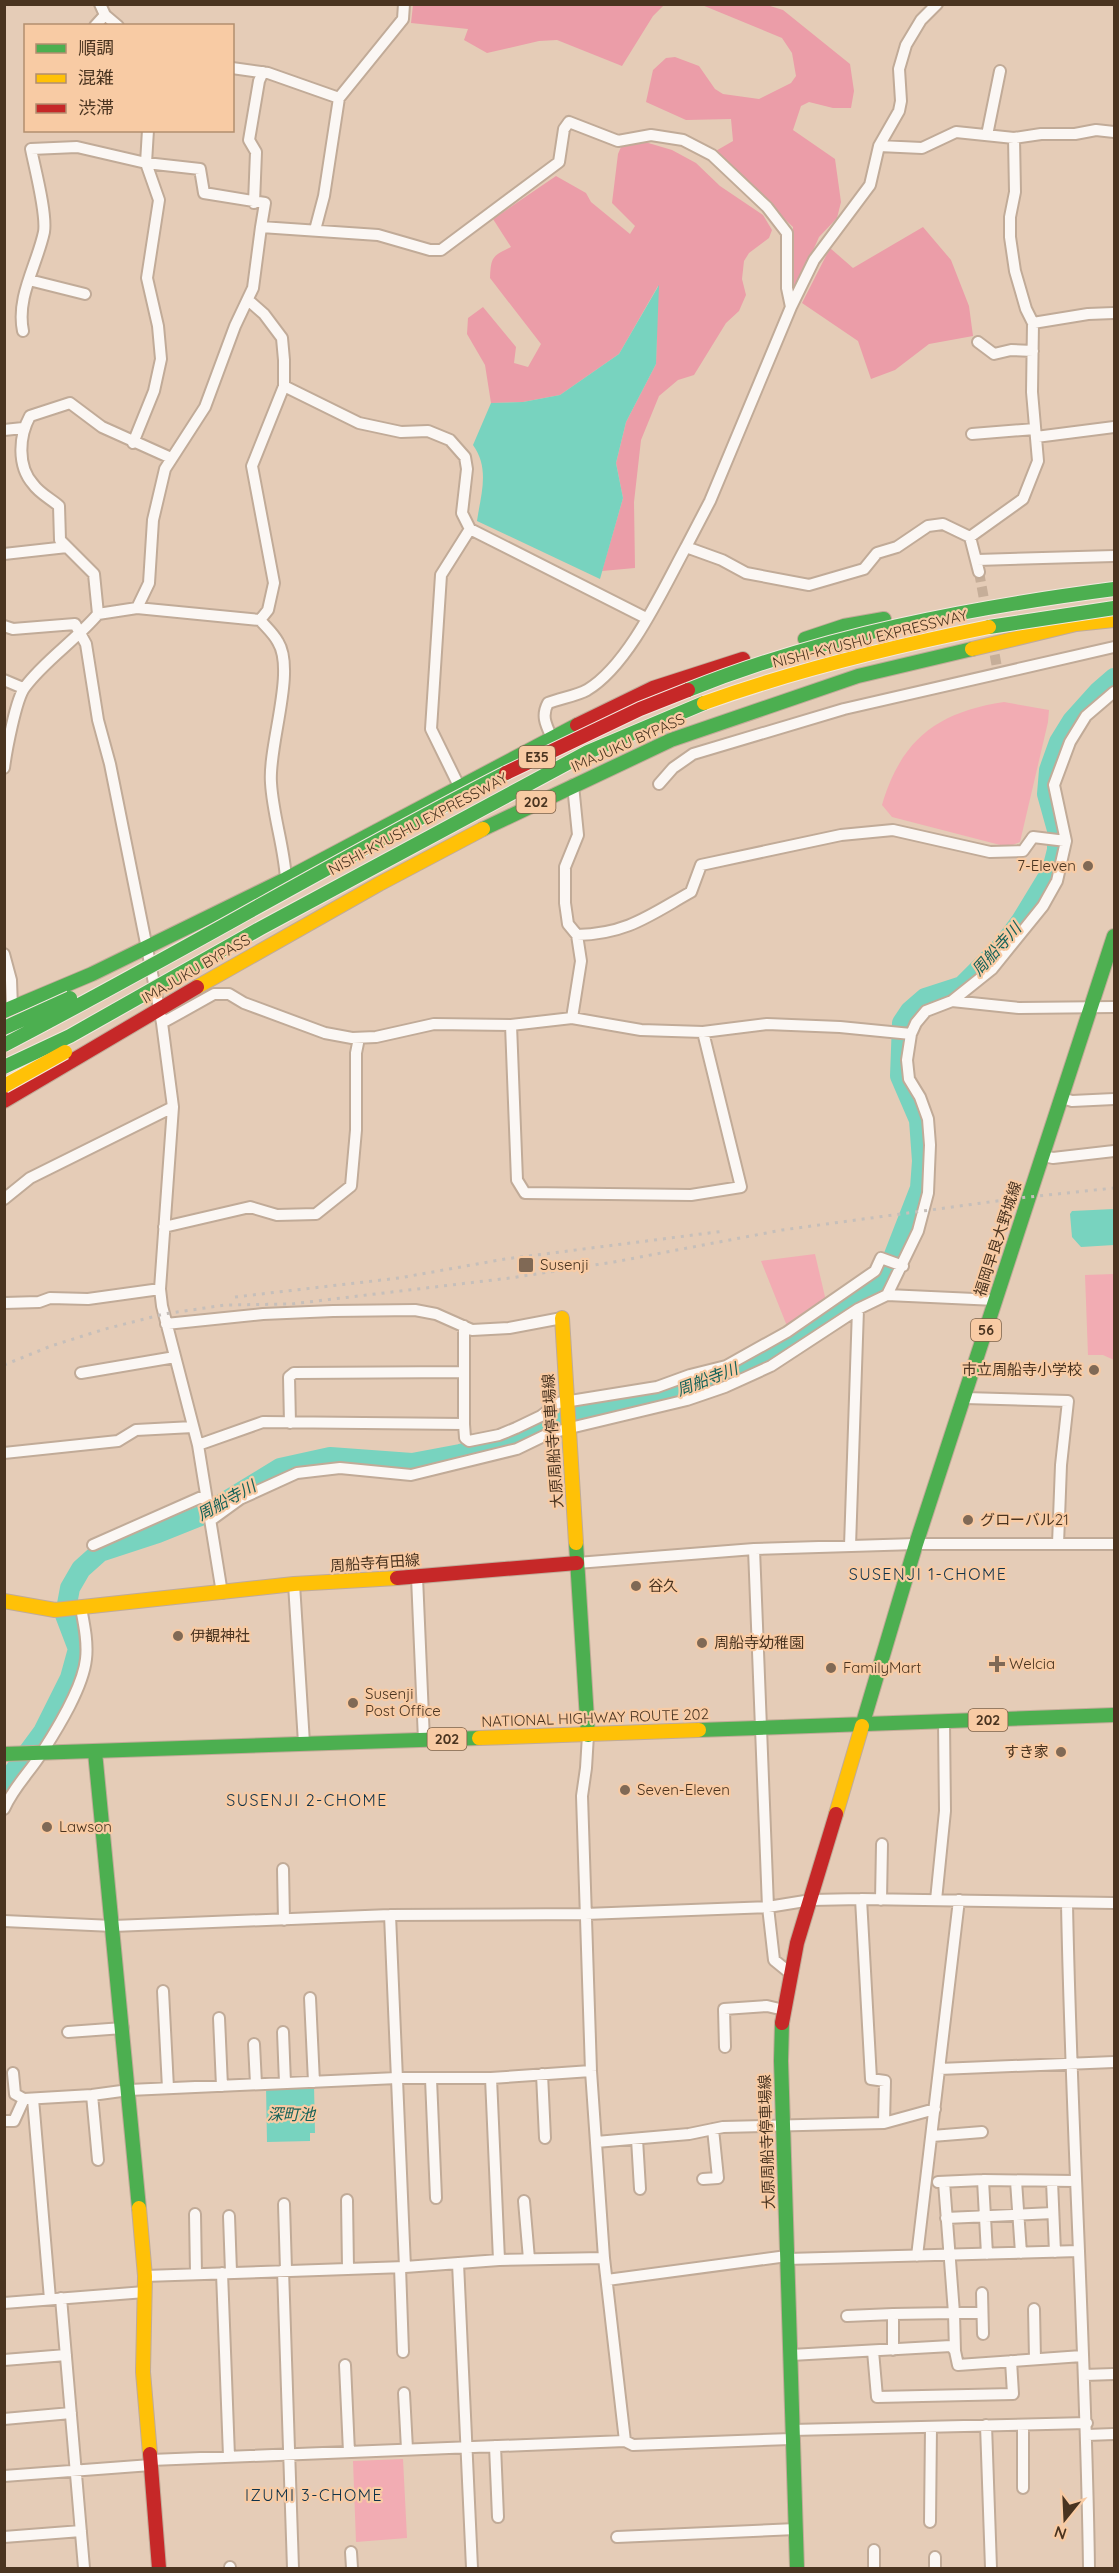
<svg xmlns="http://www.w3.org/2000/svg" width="1119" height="2573" font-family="Quicksand,'Noto Sans JP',sans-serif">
<rect width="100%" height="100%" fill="#e5ccb7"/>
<path fill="#f2acb3" d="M 1004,702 L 1049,710 L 1048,722 L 1020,842 L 1008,847 L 892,817 L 882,805 C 901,740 937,712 1004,702 Z
M 815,1254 L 826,1301 L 787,1326 L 761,1261 Z
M 1114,1274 L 1114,1360 L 1103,1355 L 1088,1355 L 1085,1275 Z
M 403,2459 L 407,2538 L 356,2542 L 353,2461 Z"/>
<path fill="#eb9da8" d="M 413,5 L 413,4 L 664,5 L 653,16 L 622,66 L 557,40 L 539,41 L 487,53 L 464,40 L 468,29 L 411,23 Z
M 702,5 L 767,5 L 783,10 L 850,64 L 854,91 L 851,108 L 833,108 L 809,102 L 801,106 L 793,130 L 835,159 L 841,202 L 837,218 L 819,237 L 797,287 L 793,287 L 793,227 L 714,152 L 733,141 L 731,119 L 686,120 L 646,102 L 653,70 L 666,58 L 675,57 L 699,66 L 715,89 L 723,94 L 759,99 L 791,83 L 796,76 L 792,53 L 782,38 Z
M 645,142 L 672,150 L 696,163 L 720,186 L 763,215 L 772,230 L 769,238 L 749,253 L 744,261 L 742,279 L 746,295 L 739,311 L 726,323 L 694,375 L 678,380 L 659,396 L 641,440 L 634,502 L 635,568 L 602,571 L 623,498 L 616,463 L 626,422 L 656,364 L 658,286 L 619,354 L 560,395 L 523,402 L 491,403 L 485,365 L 467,334 L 468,318 L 483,307 L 516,347 L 514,363 L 528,367 L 541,344 L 490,278 C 491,257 492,256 511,247 L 493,219 L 556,176 L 586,193 L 591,202 L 630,234 L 635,226 L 612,203 L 618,154 L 621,147 L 628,143 Z
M 923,227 L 951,260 L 969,306 L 973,336 L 929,344 L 895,370 L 871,379 L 858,341 L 802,303 L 830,248 L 853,268 Z"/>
<path fill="#78d3bf" d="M 659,285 L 656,364 L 626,422 L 616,463 L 623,498 L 600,579 L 477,521 C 481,493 490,469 473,445 L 491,403 L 523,402 L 560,395 L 619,354 Z
M 1114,1209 L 1114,1245 L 1081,1247 L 1072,1237 L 1070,1214 L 1072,1211 Z
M 314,2085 L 315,2133 L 310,2133 L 310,2141 L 267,2142 L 266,2086 Z"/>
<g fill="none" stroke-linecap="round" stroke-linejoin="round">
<path stroke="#78d3bf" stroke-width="20" d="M 4,1785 L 43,1732 L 70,1678 L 78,1649 L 65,1615 L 70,1588 L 81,1569 L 100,1552 L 158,1533 L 203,1515 L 280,1468 L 330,1457 L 412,1463 L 460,1454 L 496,1445 L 580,1411 L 665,1395 L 722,1377 L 803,1336 L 885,1278 L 920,1188 L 922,1161 L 919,1120 L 900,1076 L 902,1023 L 910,1011 L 925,998 L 962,986 L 1004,944 L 1021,921 L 1052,870 L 1057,850 L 1057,830 L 1047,794 L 1049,770 L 1059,742 L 1072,721 L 1099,691 L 1114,678"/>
<path stroke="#c6ae99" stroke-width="10" stroke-dasharray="10 5" stroke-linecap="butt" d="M 979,572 L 986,610
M 992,640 L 998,673"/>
<g stroke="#c1ab98" stroke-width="14">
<path id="street" d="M 100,4 L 105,15 L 118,26
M 95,26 L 105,15
M 232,68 L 268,73 L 339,98
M 987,135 L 1000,71
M 879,146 L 922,148 L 956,132 L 1014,138 L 1041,134 L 1075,134 L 1096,130 L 1114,132
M 254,203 L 256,152 L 249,140 L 259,81 L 263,72
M 315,230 L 324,196 L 339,98 L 403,19 L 404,4
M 29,280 L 85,294
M 248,300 L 264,314 L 282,338 L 284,360 L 284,386 L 252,466 L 274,583 L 268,610 L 260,620
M 1033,323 L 1088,314 L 1114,313
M 23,331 C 16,297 37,265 44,232 C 47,214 35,169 31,149 L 77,147 L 146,163 L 200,169 L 204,193 L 265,203 L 261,227
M 978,342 L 994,354 L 1011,350 L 1033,351
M 284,386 L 359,423 L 401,432 L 428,431 L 450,440 L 465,457 L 467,469 L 462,513 L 470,529 L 646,618
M 4,430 L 23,428
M 972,434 L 1035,429
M 1036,437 L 1114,427
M 133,443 L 154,391 L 161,359 L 158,326 L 147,278 L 159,200 L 146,163 L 148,130
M 970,537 L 1023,499 L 1038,461 L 1032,392 L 1033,323 L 1026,309 L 1015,271 L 1010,237 L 1010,217 L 1015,192 L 1014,138
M 686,547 L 710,501 L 791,307 L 814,260 L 870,185 L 879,146 L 899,111 L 901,101 L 899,69 L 906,45 L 921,20 L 937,4
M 4,554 L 67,547
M 977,560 L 1114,556
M 137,608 L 149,583 L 153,520 L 165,469 L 205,407 L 235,326 L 253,288 L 261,227 L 378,235 L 430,250 L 441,250 L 559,162 L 564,129 L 569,122 L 618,141 L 651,135 L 683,140 L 712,155 L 767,207 L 787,233 L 787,288 L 791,307
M 98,614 L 94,574 L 60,540 L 59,506 C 51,499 39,493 33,484 C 17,466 19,436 30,416 L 70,403 L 102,427 L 171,458
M 4,626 L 13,629 L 75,624 L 86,644 L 98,720 L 110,764 L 162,1023 L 173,1107 L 160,1289 L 162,1306 L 198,1445 L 222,1593
M 4,680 L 23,688
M 552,738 C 546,725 541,716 548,703 C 561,698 576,696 587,690 C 629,665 663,589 686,547 L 722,560 L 746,573 L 809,585 L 864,569 L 877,553 L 897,547 L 928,526 L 943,524 L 970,537 L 979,572
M 4,768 C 6,752 16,698 25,687 C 44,661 76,640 98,614 L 137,608 L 260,620 C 266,627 274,634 278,642 C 296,671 268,746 271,783 C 273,816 284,846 286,879
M 659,784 L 673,768 L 693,754 L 844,709 L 1114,647
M 459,786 L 431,729 L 441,575 L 470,529
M 577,935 C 627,934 650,915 691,892 L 701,865 L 841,835 L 893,830 L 990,852 L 1023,851 L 1033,837 L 1066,841
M 4,954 L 11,980 L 12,1008
M 952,1001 L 1019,1008 L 1114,1007
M 572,1018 L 581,961 L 577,935 L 568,924 L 565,903 L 565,867 L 578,835 L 573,785
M 162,1023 L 214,994 L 229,994 L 244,1003 L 325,1033 L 352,1038 L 376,1037 L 434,1024 L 511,1025 L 572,1018 L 641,1030 L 703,1032 L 767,1024 L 840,1027 L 911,1034
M 511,1025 L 517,1180 L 525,1193 L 691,1195 L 741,1187 L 703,1032
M 1062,1098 L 1072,1101 L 1114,1099
M 1043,1156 L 1053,1158 L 1114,1151
M 4,1199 L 30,1178 L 173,1107
M 164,1227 L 250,1207 L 277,1215 L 316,1214 L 351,1186 L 356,1130 L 356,1053 L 359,1038
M 887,1295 L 996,1300
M 4,1303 L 39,1302 L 50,1298 L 88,1299 L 160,1289
M 166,1324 L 263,1314 L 333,1311 L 415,1310 L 436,1314 L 472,1330 L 509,1328 L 562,1318
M 81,1373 L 175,1357
M 965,1398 L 1068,1401 L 1061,1465 L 1058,1544
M 290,1423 L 289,1377 L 294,1373 L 464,1372
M 464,1424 L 465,1438 L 469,1441 L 499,1435 L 516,1428 L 541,1416 L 558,1403 L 657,1387 L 690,1375 L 726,1366 L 787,1332 L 875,1271 L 881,1258 L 903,1266
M 198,1445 L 263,1422 L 464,1424 L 464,1326
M 4,1453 L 118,1441 L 136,1430 L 193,1427
M 211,1520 L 240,1499 L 297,1473 L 340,1468 L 411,1475 L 517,1449 L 548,1434 L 570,1428 L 687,1400 L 725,1387 L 771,1366 L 858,1309 L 887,1295 L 918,1231 L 928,1193 L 930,1145 L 928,1119 L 920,1097 L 909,1079 L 907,1060 L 911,1034 L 916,1023 L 926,1011 L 952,1001 L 992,969 L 1043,906 L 1057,881 L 1066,841 L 1054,785 L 1070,742 L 1086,716 L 1114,692
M 93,1545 L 206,1495
M 850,1546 L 858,1309
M 754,1549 L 768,1907 L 774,1960 L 790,1973
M 577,1563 L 754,1549 L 916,1544 L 1114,1544
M 417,1577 L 424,1740
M 294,1584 L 304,1743
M 588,1735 L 586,1768 L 582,1796 L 591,2071 L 604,2258 L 625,2441
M 4,1809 C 14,1786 31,1771 43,1751 C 59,1726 83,1687 86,1659 C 88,1642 84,1624 81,1608
M 283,1869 L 284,1920
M 861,1899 L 871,2079 L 885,2081 L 884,2123
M 881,1900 L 882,1844
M 936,1900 L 945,1811 L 944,1722
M 1067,1903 C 1071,2125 1086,2347 1089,2568
M 390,1915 L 405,2267
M 4,1921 L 113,1926 L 390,1915 L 585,1914 L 768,1907 L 811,1900 L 861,1899 L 1114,1903
M 163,1991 L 168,2088
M 310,1998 L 314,2082
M 219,2018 L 222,2086
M 68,2032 L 123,2028
M 283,2032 L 285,2083
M 254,2044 L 256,2084
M 725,2047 L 724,2009 L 767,2006 L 784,2010
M 939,2069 L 1114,2062
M 13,2073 L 15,2094 L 24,2099 L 92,2095 L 129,2090 L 397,2078 L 491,2078 L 591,2071
M 542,2074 L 545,2138
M 491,2078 L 499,2260
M 431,2079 L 436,2198
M 92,2095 L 98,2160
M 33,2099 L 50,2299
M 4,2121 L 14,2121 L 24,2099
M 932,2136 L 982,2132
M 637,2139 L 640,2189
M 596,2142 L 689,2134 L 723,2127 L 884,2123 L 935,2109
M 703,2179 L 718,2178 L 713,2129
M 983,2180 L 987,2254
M 1016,2181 L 1021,2253
M 1052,2181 L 1055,2252
M 938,2182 L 983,2180 L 1075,2181
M 944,2182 L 954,2313 L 982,2313
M 347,2200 L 348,2268
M 524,2201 L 529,2259
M 284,2204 L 286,2270
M 195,2214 L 196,2274
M 229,2216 L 231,2272
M 946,2218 L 1053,2213
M 917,2256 L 959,1900
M 787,2259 L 1079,2251
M 458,2263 L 472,2568
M 400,2267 L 403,2352
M 283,2270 L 293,2568
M 222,2273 L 229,2456
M 145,2276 L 405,2267 L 499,2260 L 604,2258
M 607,2280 L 787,2256
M 982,2293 L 983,2334
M 61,2298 L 84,2568
M 4,2303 L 145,2292
M 1034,2309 L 1035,2359
M 847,2316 L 893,2314
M 893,2350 L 893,2314 L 954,2313 L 955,2351
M 873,2351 L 877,2397 L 1013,2394 L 1011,2361
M 791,2355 L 951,2346 L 955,2351 L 958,2365 L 1082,2356
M 4,2360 L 66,2355
M 345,2365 L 349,2452
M 1084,2375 L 1114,2374
M 404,2393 L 407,2449
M 4,2419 L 71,2413
M 986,2425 L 991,2568
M 1023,2425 L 1023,2488
M 792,2430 L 1087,2423
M 1087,2435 L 1114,2434
M 495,2446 L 498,2517
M 151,2460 L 625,2441 L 633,2445 L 791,2439
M 4,2476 L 151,2465
M 930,2522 L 931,2427
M 4,2537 L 81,2531
M 617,2537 L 796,2529
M 874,2550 L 874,2568
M 351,2552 L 352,2568
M 935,2557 L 935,2568
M 230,2567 L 230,2568"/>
</g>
<g stroke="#c1ab98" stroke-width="16">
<path id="fast" d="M 805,639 L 844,626 L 884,619
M 483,829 L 671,740 L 858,676 L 972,649
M 4,1011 L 92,974 L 286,879 L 577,725
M 576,1543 L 588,1735
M 862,1726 L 916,1544 L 1114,936
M 699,1730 L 1114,1715
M 95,1752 L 139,2208
M 4,1754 L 479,1738
M 782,2023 L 781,2061 L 797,2568"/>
</g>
<g stroke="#c1ab98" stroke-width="16">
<path id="slow" d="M 972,649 L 1076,624 L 1114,620
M 197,987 L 379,884 L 483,829
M 562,1318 L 576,1543
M 4,1601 L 55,1610 L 294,1584 L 397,1578
M 479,1738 L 699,1730
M 836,1814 L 862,1726
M 139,2208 L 145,2276 L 143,2372 L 150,2454"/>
</g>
<g stroke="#c1ab98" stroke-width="16">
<path id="jam" d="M 577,725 L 653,688 L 743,659
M 4,1101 L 197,987
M 397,1578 L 577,1563
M 782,2023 L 797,1943 L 836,1814
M 150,2454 L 159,2568"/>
</g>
<use href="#street" stroke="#fbf7f4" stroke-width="10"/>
<use href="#fast" stroke="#4caf50" stroke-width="14"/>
<use href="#slow" stroke="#ffc107" stroke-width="14"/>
<use href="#jam" stroke="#c62828" stroke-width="14"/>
<path stroke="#c6bfba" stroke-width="3" stroke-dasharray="3 6" stroke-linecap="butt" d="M 235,1297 L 399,1278 L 505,1259 L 725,1231
M 4,1365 L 51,1346 L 105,1329 L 164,1314 L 225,1305 L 291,1304 L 510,1278 L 614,1262 L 782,1230 L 1019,1198 L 1114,1188"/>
<g stroke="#f3e8df" stroke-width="16" stroke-linecap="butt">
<path id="fast-bridge" d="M 989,627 L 1114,608
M 688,690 C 825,635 968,608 1114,589
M 4,1028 L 70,998
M 4,1045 C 173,957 337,859 506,773
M 4,1067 L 70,1036 L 261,928 L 588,752 L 704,703"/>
</g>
<g stroke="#f3e8df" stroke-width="16" stroke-linecap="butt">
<path id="slow-bridge" d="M 704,703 C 793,671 895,646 989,627
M 4,1086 L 65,1052"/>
</g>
<g stroke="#f3e8df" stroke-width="16" stroke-linecap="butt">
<path id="jam-bridge" d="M 506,773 L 640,709 L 688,690"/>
</g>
<use href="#fast-bridge" stroke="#4caf50" stroke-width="14"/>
<use href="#slow-bridge" stroke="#ffc107" stroke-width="14"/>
<use href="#jam-bridge" stroke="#c62828" stroke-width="14"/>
</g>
<g fill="#806955" stroke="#f8cba4" stroke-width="2">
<circle cx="1088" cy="866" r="6"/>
<rect x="518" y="1257" width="16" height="16" rx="3"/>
<circle cx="1094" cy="1370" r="6"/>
<circle cx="968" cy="1520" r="6"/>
<circle cx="636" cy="1586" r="6"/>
<circle cx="178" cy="1636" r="6"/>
<circle cx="702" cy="1643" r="6"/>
<path d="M994 1655h6v6h6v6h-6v6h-6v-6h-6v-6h6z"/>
<circle cx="831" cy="1668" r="6"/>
<circle cx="353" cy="1703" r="6"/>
<circle cx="1061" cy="1752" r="6"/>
<circle cx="625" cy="1790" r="6"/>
<circle cx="47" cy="1827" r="6"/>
</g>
<g text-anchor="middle" stroke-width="4.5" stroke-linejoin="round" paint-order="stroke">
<g fill="#f8cba4" stroke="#7e6148" stroke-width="1.5">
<rect x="519" y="746" width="36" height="22" rx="4.5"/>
<rect x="516.5" y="791" width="39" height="22" rx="4.5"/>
<rect x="971" y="1319" width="30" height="22" rx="4.5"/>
<rect x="968.5" y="1709" width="39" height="22" rx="4.5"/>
<rect x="427.5" y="1728" width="39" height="22" rx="4.5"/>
</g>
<g font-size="14" font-weight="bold" fill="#4a3420">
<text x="537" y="762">E35</text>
<text x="536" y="807">202</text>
<text x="986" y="1335">56</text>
<text x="988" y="1725">202</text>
<text x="447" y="1744">202</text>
</g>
<g font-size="15" fill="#4a3420" stroke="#f8cba4">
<text transform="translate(870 639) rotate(-14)" y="5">NISHI-KYUSHU EXPRESSWAY</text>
<text transform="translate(628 743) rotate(-24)" y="5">IMAJUKU BYPASS</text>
<text transform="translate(418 824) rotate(-28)" y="5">NISHI-KYUSHU EXPRESSWAY</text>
<text transform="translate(196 969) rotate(-30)" y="5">IMAJUKU BYPASS</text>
<text transform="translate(998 1239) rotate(-72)" y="5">福岡早良大野城線</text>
<text transform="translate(553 1441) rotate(-94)" y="5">大原周船寺停車場線</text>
<text transform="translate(375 1563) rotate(-4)" y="5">周船寺有田線</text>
<text transform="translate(595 1718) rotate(-2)" y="5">NATIONAL HIGHWAY ROUTE 202</text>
<text transform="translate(767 2142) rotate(-92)" y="5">大原周船寺停車場線</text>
</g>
<g font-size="15" fill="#4a3420" stroke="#f8cba4" text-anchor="start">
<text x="1076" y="871" text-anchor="end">7-Eleven</text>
<text x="540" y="1270">Susenji</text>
<text x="1082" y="1375" text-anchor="end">市立周船寺小学校</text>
<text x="980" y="1525">グローバル21</text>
<text x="648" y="1591">谷久</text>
<text x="190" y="1641">伊覩神社</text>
<text x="714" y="1648">周船寺幼稚園</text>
<text x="1009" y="1669">Welcia</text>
<text x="843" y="1673">FamilyMart</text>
<text x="365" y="1699">Susenji<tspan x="365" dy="17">Post Office</tspan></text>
<text x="1049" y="1757" text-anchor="end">すき家</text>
<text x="637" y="1795">Seven-Eleven</text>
<text x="59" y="1832">Lawson</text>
</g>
<g font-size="16" font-style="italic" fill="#156258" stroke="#f8cba4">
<text transform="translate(996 949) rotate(-48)" y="6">周船寺川</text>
<text transform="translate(707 1379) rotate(-21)" y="6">周船寺川</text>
<text transform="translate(226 1500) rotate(-29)" y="6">周船寺川</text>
<text x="291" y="2120">深町池</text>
</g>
<g font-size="16" letter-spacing="1.5" fill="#0e324a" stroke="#f8cba4">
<text x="928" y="1580">SUSENJI 1-CHOME</text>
<text x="307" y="1806">SUSENJI 2-CHOME</text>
<text x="314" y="2501">IZUMI 3-CHOME</text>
</g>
</g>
<rect width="1119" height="2573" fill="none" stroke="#4a3420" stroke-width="12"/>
<rect x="24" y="24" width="210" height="108" fill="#f8cba4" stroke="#b28f6f" stroke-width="1.5"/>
<rect x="36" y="44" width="30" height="9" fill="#4caf50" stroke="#b28f6f" stroke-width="1.5"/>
<text x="78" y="54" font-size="18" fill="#4a3420">順調</text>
<rect x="36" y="74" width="30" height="9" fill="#ffc107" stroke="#b28f6f" stroke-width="1.5"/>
<text x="78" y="84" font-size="18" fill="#4a3420">混雑</text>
<rect x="36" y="104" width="30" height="9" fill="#c62828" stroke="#b28f6f" stroke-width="1.5"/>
<text x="78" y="114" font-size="18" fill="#4a3420">渋滞</text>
<g transform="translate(1065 2519) rotate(198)" stroke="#f8cba4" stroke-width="4.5" paint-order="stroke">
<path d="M0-4.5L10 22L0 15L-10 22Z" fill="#4a3420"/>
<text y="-9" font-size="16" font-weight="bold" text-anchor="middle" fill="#4a3420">N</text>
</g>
</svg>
